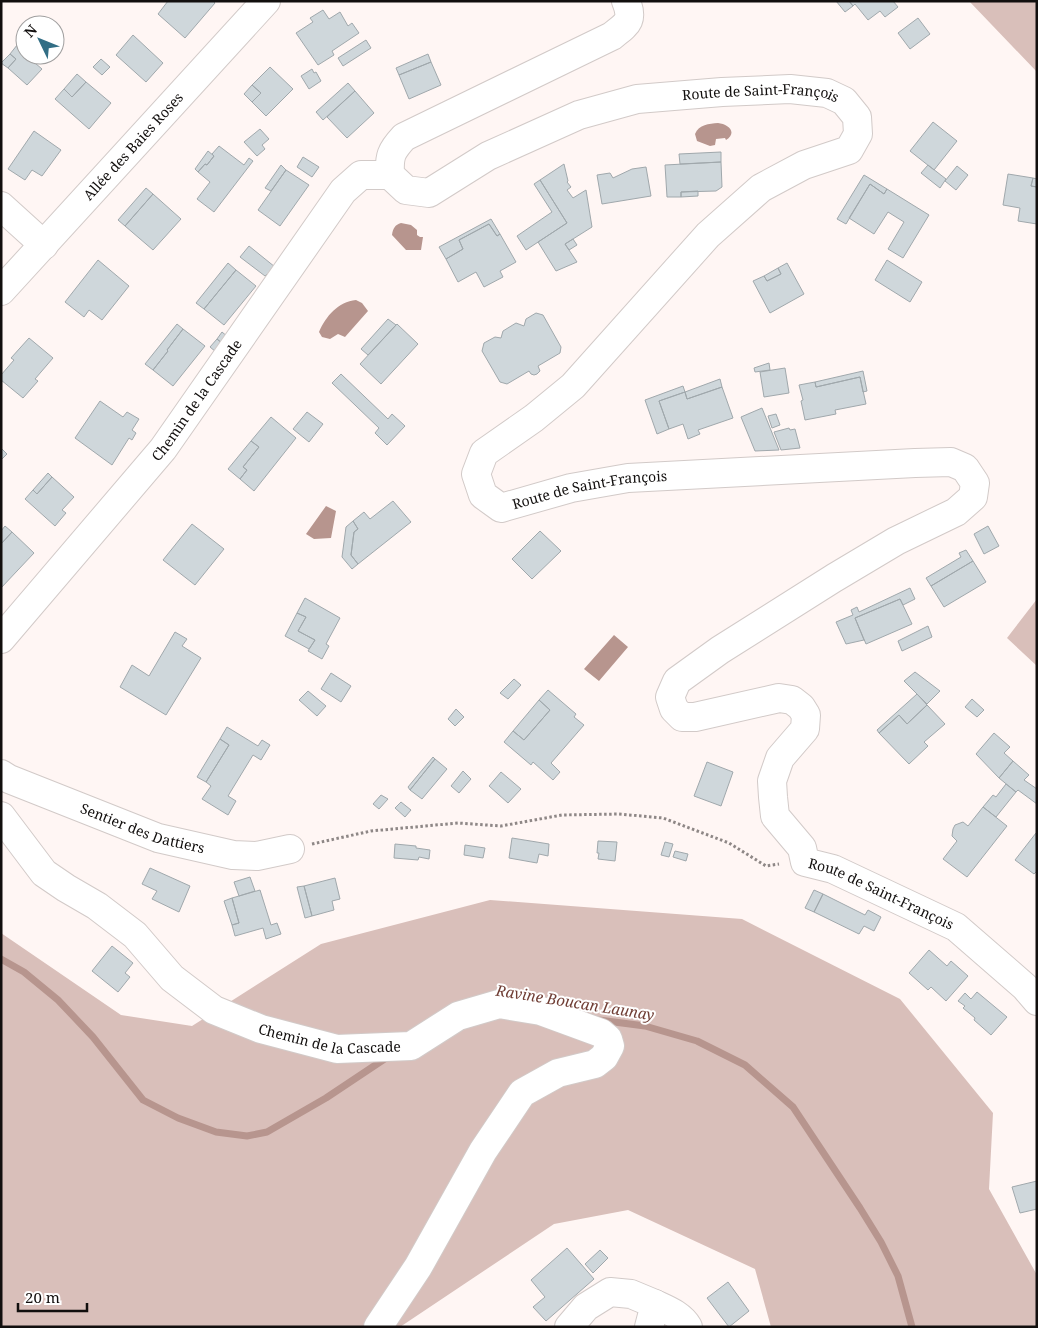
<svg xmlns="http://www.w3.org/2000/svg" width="1038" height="1328" font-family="'Noto Serif',serif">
<rect width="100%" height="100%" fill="#fff6f4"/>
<path fill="#d9bfba" d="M 969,1 L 1037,1 L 1037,72 Z
M 1037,599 L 1037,666 L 1007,638 Z
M 490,900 L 742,919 L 900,999 L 993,1113 L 989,1189 L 1037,1275 L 1037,1327 L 771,1327 L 755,1269 L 628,1210 L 554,1224 L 400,1327 L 1,1327 L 1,933 L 121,1015 L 192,1026 L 321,944 Z"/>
<path fill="#b7958e" d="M 718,123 C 728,124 738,132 726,140 L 725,138 L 716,139 L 715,145 L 710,146 L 697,141 L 695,134 C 699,124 709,124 718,123 Z
M 401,223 L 411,225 L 417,230 L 417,235 L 420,237 L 423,237 L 421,250 L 406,250 L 392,235 C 393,228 395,225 401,223 Z
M 356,300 L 362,303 L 368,311 L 345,337 L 338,334 L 330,339 L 322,337 L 319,332 C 326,316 338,302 356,300 Z
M 326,506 L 336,511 L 331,538 L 314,539 L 306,534 Z
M 614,635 L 628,647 L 599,681 L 584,669 Z"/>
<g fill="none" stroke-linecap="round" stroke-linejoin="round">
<path stroke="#b7958e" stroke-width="7" d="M 1,959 L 24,972 L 58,1000 L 93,1037 L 143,1100 L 178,1118 L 216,1132 L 247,1136 L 267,1132 L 326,1098 L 389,1056
M 599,1020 L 645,1026 L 697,1041 L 745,1065 L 793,1107 L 860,1208 L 881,1242 L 898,1276 L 912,1327"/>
</g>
<path fill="#cfd7db" stroke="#a0a8ac" d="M 168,1 L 213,1 L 215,3 L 185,38 L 158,14 Z
M 836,1 L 849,1 L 853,6 L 845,12 Z
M 849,1 L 893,1 L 898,7 L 885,17 L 880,11 L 868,20 L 855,4 L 853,6 Z
M 323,10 L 329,19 L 340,12 L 348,26 L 352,23 L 359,33 L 332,51 L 334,55 L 318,65 L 296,33 L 313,22 L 310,18 Z
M 918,18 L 930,34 L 910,49 L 898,33 Z
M 25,35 L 25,55 L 42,55 L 35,63 L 42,69 L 27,85 L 8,68 L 16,59 L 10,54 Z
M 133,35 L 163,63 L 146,82 L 116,55 Z
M 366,40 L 371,48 L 343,66 L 338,58 Z
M 10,54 L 16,59 L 8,68 L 1,63 Z
M 428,54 L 431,62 L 399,75 L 396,68 Z
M 101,59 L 110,67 L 102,75 L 93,67 Z
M 431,62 L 441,85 L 409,99 L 399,75 Z
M 270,67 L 293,89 L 266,116 L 252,102 L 261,93 L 252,85 Z
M 312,69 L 314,73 L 316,72 L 321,81 L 309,89 L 301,76 Z
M 77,74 L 86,82 L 72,97 L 64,89 Z
M 86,82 L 111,103 L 89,129 L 55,99 L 64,89 L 72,97 Z
M 348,83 L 355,91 L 323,120 L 316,112 Z
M 252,85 L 261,93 L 252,102 L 244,94 Z
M 355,91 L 374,113 L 347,138 L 327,117 Z
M 933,122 L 957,141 L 934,170 L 910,151 Z
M 260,129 L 269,139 L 262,145 L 265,149 L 257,156 L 244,142 Z
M 34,131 L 61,150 L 42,176 L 32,170 L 25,180 L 8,169 Z
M 219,146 L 244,165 L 249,158 L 253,161 L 214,212 L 197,199 L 210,182 L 198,172 L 205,164 L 207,165 L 214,156 L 212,154 Z
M 208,151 L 214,156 L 207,165 L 205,164 L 198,172 L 195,169 Z
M 721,152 L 721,162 L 680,164 L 679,154 Z
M 303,157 L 319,167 L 312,177 L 297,167 Z
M 721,162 L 722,187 L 716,191 L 681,192 L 681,197 L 667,197 L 665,165 Z
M 564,164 L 568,181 L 567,182 L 571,187 L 567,190 L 573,198 L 586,190 L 592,227 L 565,244 L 577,262 L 556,271 L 538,242 L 567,223 L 540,180 Z
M 281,165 L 286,170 L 271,191 L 265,188 Z
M 928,165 L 946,179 L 940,188 L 921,173 Z
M 957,166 L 968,175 L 956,190 L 945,181 Z
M 646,167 L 651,196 L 602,204 L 597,175 L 610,173 L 613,178 L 632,169 Z
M 286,170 L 309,185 L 280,226 L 258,210 Z
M 1008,174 L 1033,178 L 1031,186 L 1037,187 L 1037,224 L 1018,221 L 1020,208 L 1003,205 Z
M 864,175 L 887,189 L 884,194 L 870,184 L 846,224 L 837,219 Z
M 1033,178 L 1037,179 L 1037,187 L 1031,186 Z
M 540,180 L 567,223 L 526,250 L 517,236 L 552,212 L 534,184 Z
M 870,184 L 884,194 L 887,189 L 929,215 L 903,258 L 888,249 L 904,222 L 888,212 L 874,234 L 849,218 Z
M 146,188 L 153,194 L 125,226 L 118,220 Z
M 698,191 L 698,196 L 681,197 L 681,192 Z
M 153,194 L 181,219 L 153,250 L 125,226 Z
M 491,219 L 500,234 L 497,236 L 489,224 L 459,240 L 463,249 L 446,259 L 439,247 Z
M 489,224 L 497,236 L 500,234 L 516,262 L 500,271 L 503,277 L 484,287 L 476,272 L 458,282 L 446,259 L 463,249 L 459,240 Z
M 573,239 L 577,245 L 569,250 L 565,244 Z
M 249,246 L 280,271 L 275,280 L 267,274 L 265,276 L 240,257 Z
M 98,260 L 129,286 L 102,320 L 89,310 L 84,317 L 65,302 Z
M 887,260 L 922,282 L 910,302 L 875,280 Z
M 228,263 L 236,270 L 204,309 L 196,303 Z
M 787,263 L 804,294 L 770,313 L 753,281 L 764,276 L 767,281 L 781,274 L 778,268 Z
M 778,268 L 781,274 L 767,281 L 764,276 Z
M 236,270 L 256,286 L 224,325 L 204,309 Z
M 536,313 L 543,315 L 561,347 L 560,353 L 538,366 L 540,371 L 537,374 L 534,375 L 531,374 L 529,371 L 507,384 L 500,382 L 482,351 L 484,343 L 495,337 L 501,338 L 503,331 L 516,323 L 524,326 L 526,319 Z
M 388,319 L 396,325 L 368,355 L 361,349 Z
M 177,324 L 183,329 L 167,350 L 168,351 L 153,370 L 145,364 Z
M 397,324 L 418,344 L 381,384 L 360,364 Z
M 183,329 L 205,346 L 173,386 L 153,370 L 168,351 L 167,350 Z
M 222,332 L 228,337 L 223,344 L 217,339 Z
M 29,338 L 53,358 L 35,379 L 38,381 L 23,398 L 1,380 L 1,375 L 14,360 L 11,358 Z
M 217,339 L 223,344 L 216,352 L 210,347 Z
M 769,363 L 770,370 L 755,372 L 754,368 Z
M 785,368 L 789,393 L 764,397 L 760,372 Z
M 863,371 L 867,391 L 863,392 L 860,377 L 816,387 L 815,382 Z
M 341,374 L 388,419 L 392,414 L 405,426 L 387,445 L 375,433 L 379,428 L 332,383 Z
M 860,377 L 866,404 L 835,410 L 836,414 L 805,420 L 801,401 L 803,400 L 799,385 L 815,382 L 816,387 Z
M 720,379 L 722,387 L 687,399 L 685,392 L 659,401 L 669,429 L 657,434 L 645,400 L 683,386 L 685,392 Z
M 722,387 L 733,418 L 698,430 L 700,434 L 688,439 L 683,424 L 669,429 L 659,401 L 685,392 L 687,399 Z
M 100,401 L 123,417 L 127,412 L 139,419 L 132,430 L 136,433 L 132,440 L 129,438 L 112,465 L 75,438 Z
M 762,408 L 779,450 L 755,451 L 741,417 Z
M 307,412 L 323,424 L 309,442 L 293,429 Z
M 776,414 L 780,425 L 772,428 L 768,416 Z
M 271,417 L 296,438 L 254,491 L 240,479 L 247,470 L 243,467 L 259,447 L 251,441 Z
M 789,428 L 790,430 L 795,429 L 800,448 L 781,450 L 774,432 Z
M 251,441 L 259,447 L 243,467 L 247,470 L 240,479 L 228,469 Z
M 1,448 L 7,454 L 1,460 Z
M 48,473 L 52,477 L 37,494 L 33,490 Z
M 52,477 L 74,497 L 62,510 L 66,513 L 55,526 L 25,499 L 33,490 L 37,494 Z
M 393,501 L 411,522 L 358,564 L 351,555 L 354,532 L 358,529 L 353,521 L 364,512 L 370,519 Z
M 353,521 L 358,529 L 354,532 L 351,555 L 358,564 L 352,569 L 342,557 L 346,527 Z
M 192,524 L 224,549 L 195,585 L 163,560 Z
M 5,526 L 12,532 L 1,544 L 1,531 Z
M 988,526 L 999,546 L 984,554 L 974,534 Z
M 540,531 L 561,551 L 532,579 L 512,559 Z
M 12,532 L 34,553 L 1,588 L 1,544 Z
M 966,550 L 973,561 L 931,586 L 926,578 L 961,557 L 959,553 Z
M 973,561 L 986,582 L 944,607 L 931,586 Z
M 910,588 L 915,599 L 903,605 L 900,599 L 855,618 L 864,640 L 846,644 L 836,622 L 853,615 L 851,610 L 857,607 L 859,612 Z
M 305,598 L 340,618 L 326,644 L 329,646 L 322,659 L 308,651 L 315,640 L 298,631 L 306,617 L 297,613 Z
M 900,599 L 912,624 L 866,644 L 855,618 Z
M 297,613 L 306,617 L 298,631 L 315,640 L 309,649 L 285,636 Z
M 928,626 L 932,637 L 902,651 L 898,641 Z
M 175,632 L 187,639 L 182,646 L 201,658 L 166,715 L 120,687 L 132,665 L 149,676 Z
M 915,672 L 940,691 L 927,704 L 904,681 Z
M 331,673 L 351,686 L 341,702 L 321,689 Z
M 514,679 L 521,685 L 508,699 L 500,693 Z
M 548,690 L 576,714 L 574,717 L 584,725 L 551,763 L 560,772 L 553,780 L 533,762 L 531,765 L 504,742 L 513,731 L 524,740 L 550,710 L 539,700 Z
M 308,691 L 326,706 L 317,716 L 299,700 Z
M 917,694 L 927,705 L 907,724 L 899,715 L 879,733 L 877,730 Z
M 972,699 L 984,710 L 977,717 L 965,707 Z
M 539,700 L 550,710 L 524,740 L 513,731 Z
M 927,705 L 945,724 L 924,742 L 928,746 L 909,764 L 879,733 L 899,715 L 907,724 Z
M 456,709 L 464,717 L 455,726 L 448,719 Z
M 227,727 L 258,746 L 262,740 L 270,745 L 261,760 L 253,755 L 228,796 L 236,801 L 228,815 L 202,799 L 211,786 L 206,782 L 229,745 L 220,739 Z
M 994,733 L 1010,747 L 1004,753 L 1013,761 L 999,778 L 976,754 Z
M 220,739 L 229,745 L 206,782 L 197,777 Z
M 433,757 L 435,759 L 410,790 L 408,787 Z
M 435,759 L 447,769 L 422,799 L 410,790 Z
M 1013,761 L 1029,775 L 1024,780 L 1037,789 L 1037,804 L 1018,790 L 1016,792 L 999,778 Z
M 707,762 L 733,772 L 721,806 L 694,796 Z
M 463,771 L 471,779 L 459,793 L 451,786 Z
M 501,772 L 521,789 L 508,803 L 489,786 Z
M 1006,784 L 1016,792 L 996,817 L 983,807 L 993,795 L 996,797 Z
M 381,795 L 388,799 L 379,809 L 373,804 Z
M 401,802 L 411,810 L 405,817 L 395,808 Z
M 983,807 L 1007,826 L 967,877 L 943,859 L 957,841 L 952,836 L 953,829 L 955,825 L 963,822 L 968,826 Z
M 1036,833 L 1037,871 L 1034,874 L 1015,860 Z
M 512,838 L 549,844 L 548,856 L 539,854 L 537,863 L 509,858 Z
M 598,841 L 617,842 L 615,861 L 598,859 L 599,853 L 597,853 Z
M 665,842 L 673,844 L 669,857 L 661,855 Z
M 395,844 L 416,846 L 416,848 L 430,850 L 429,859 L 419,857 L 418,860 L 394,858 Z
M 465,845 L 485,848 L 483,858 L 464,855 Z
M 675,851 L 688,854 L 686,861 L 673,857 Z
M 150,868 L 190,886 L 179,912 L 152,899 L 157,891 L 142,884 Z
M 250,877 L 255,891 L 239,896 L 234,882 Z
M 335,878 L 340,899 L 332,901 L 334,910 L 312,916 L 304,886 Z
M 304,886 L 312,916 L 305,918 L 297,887 Z
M 260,890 L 271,925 L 277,923 L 281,934 L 266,939 L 263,928 L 235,936 L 232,925 L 239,923 L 232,898 Z
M 814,890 L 823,894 L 814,912 L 805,908 Z
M 823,894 L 865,915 L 868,910 L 881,917 L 874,931 L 864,926 L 859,934 L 814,912 Z
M 232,898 L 239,923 L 232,925 L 224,901 Z
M 112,946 L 133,963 L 125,973 L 130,977 L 118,992 L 92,971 Z
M 929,950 L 947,966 L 951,961 L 968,976 L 946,1001 L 931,987 L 928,990 L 909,973 Z
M 977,992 L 1007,1017 L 991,1035 L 974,1020 L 975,1018 L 963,1008 L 965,1006 L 958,1001 L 965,993 L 971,999 Z
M 1037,1181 L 1037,1209 L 1020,1213 L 1012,1187 Z
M 567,1248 L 594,1279 L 546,1321 L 533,1307 L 545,1297 L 531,1280 Z
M 600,1250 L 608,1258 L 593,1273 L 585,1264 Z
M 728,1282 L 749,1311 L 729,1327 L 707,1298 Z"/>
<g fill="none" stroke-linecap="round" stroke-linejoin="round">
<g stroke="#d2cac8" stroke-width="30">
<g id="minor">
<path d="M 1,206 L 44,245"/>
<path id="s1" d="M 1,291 L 266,1"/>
<path id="s2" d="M 1,639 L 163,449 L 343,191 L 361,175 L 390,175"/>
<path id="s3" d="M 1,774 L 9,779 L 158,838 L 233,855 L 257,856 L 290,849"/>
<path id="s4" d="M 1,816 L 44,873 L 66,888 L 97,906 L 135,935 L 172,978 L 214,1010 L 261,1029 L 337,1049 L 411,1046 L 458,1016 L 499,1004 L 541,1011 L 601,1033 L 608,1039 L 610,1046 L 604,1057 L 595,1064 L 558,1073 L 522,1093 L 483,1151 L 418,1267 L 378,1327"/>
<path d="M 655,1304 C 668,1310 681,1315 688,1327"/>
<path d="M 569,1327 L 586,1307 L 610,1292 L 631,1294 L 655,1304 L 649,1327"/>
</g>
</g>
<g stroke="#d2cac8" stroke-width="30">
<g id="major">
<path id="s5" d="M 626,1 C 634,21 627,24 612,36 L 404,137 C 391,151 389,156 390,175 L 406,190 L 429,193 L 488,156 L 579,115 L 637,99 L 722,92 L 790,89 L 827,93 L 844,101 L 857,117 L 858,134 L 849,150 L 804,165 L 761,188 L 708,235 L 573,386 L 534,418 L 484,453 L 476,474 L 483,495 L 501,508 L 571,488 L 628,478 L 915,463 L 951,462 L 965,468 L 975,483 L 973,497 L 956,512 L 896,541 L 834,578 L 720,650 L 677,681 L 670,697 L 674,709 L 682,717 L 695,717 L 779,698 L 792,700 L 801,707 L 806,715 L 805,729 L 780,758 L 772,781 L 773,797 L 775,816 L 802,848 L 805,862 L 833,869 L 956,927 L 1025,987 L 1037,1001"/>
</g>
</g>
<path stroke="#8e8786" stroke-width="3" stroke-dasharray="2.5 2.5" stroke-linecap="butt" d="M 312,844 L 371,831 L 458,823 L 501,826 L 562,815 L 619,814 L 663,818 L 729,843 L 766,866 L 779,864"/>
<use href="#minor" stroke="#fff" stroke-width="28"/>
<use href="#major" stroke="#fff" stroke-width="28"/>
</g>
<g text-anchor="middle" stroke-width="4" stroke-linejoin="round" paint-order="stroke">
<g font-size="14" fill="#120f0e" stroke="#fff">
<text dy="5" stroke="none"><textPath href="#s5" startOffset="715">Route de Saint-François</textPath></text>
<text dy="5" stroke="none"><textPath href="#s1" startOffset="196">Allée des Baies Roses</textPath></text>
<text dy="5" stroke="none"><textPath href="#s2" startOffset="309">Chemin de la Cascade</textPath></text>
<text dy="5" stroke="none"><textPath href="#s5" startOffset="1495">Route de Saint-François</textPath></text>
<text dy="5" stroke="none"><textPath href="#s3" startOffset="152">Sentier des Dattiers</textPath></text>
<text dy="5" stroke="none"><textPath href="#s5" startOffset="2680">Route de Saint-François</textPath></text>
<text dy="5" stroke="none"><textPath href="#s4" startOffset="412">Chemin de la Cascade</textPath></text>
</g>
<g font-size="15" font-style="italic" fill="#703e35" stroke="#fff">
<text transform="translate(575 1003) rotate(9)" y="5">Ravine Boucan Launay</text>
</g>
</g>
<rect width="1038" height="1328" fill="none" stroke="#120f0e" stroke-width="5"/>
<g transform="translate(40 40) rotate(313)"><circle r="24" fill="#ffffff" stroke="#a09f9f"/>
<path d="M0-4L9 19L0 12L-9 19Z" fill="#326e85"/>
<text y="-8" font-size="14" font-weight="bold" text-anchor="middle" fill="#120f0e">N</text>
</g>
<path d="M18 1303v8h69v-8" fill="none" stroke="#120f0e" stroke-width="2.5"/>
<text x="25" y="1303" font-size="15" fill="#120f0e" stroke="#ffffff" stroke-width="4" paint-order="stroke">20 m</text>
</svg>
